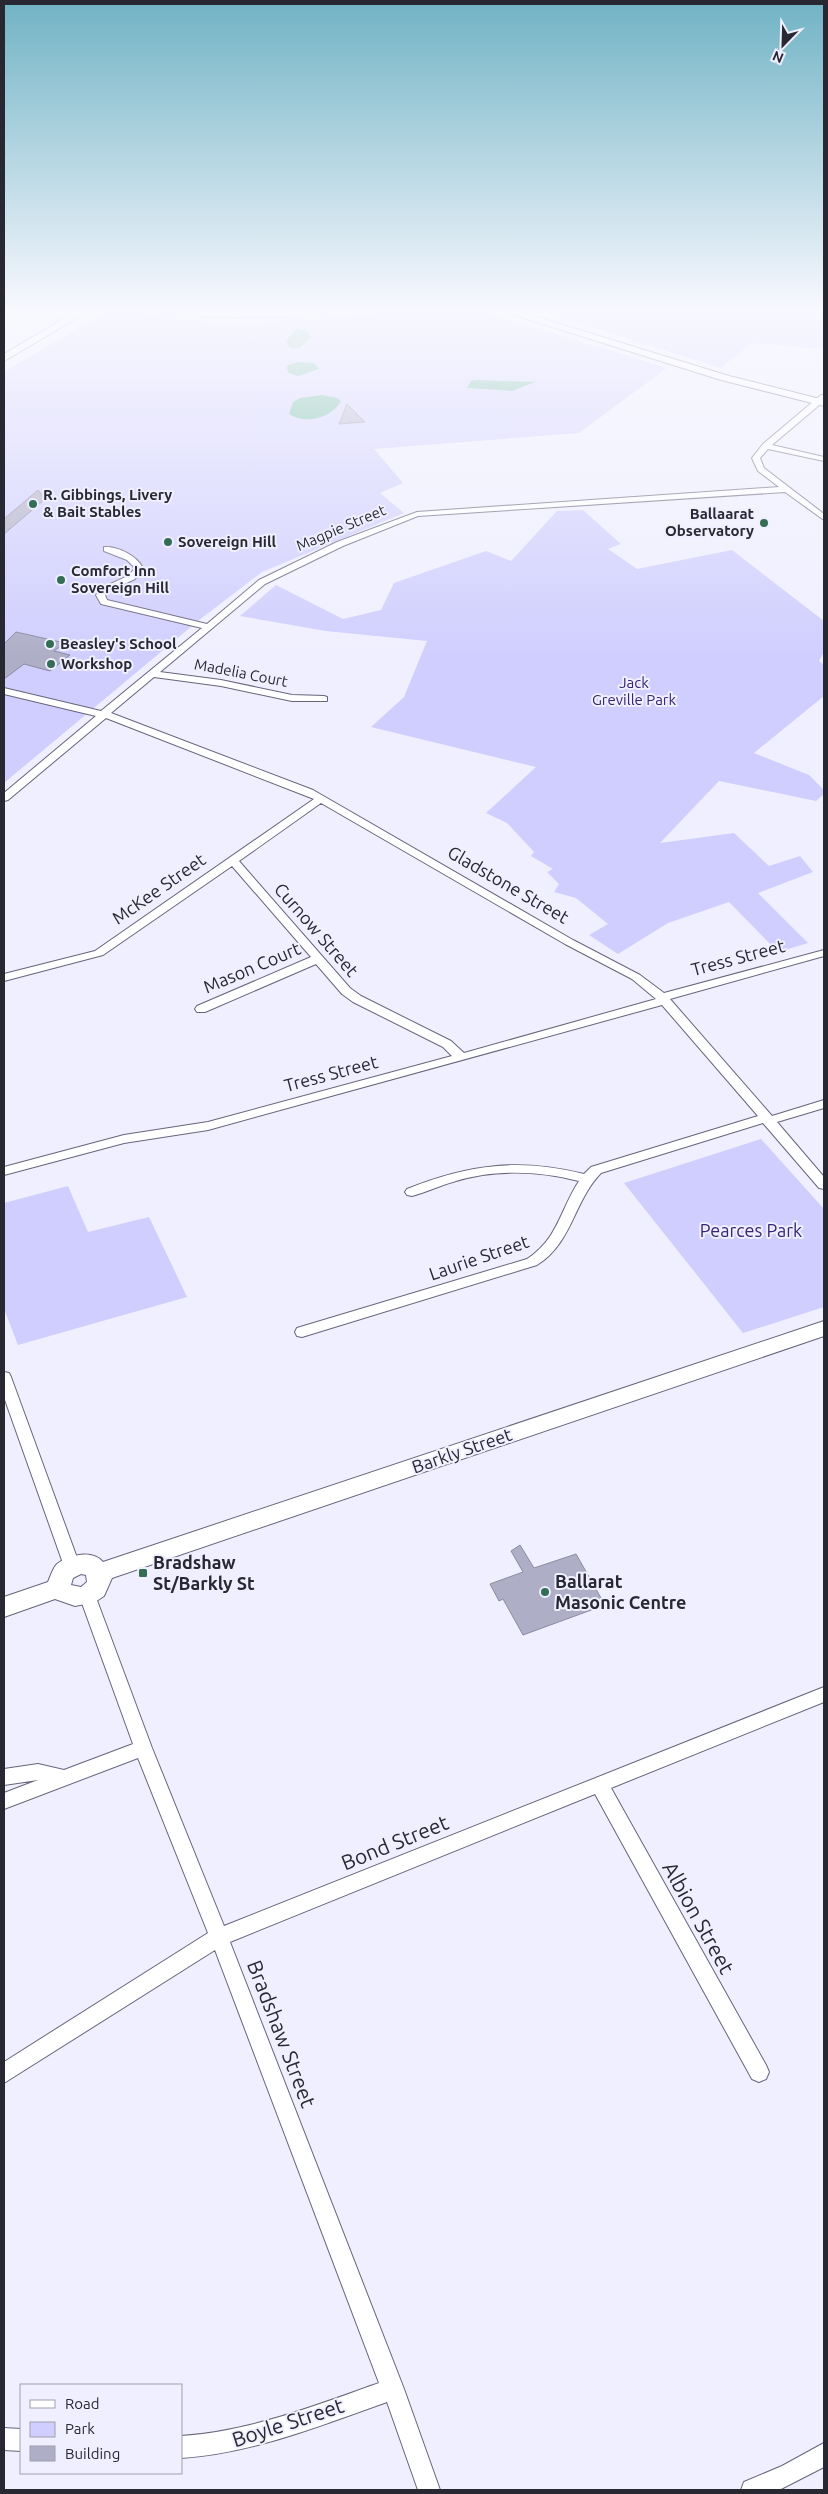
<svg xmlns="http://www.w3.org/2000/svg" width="828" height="2494" font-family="Ubuntu,sans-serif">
<rect width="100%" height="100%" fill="#efefff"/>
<path fill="#d0cefe" d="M 110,309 L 230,324 L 433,309 L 488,313 L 667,368 L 579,433 L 374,449 L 403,483 L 380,493 L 404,513 L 262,572 L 198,621 L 4,783 L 4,372 Z
M 533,309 L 824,309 L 824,349 L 752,343 L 721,368 Z
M 583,510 L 621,544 L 608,549 L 637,569 L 732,550 L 824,621 L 824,652 L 819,661 L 824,665 L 824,696 L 754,753 L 809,775 L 824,790 L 824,794 L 816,801 L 719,781 L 660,843 L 734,833 L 769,866 L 800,856 L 813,872 L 758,893 L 808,943 L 778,952 L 729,902 L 668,923 L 618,954 L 589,935 L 608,924 L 576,898 L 554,892 L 559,884 L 547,872 L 553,869 L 531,856 L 534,852 L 507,823 L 486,813 L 536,767 L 371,727 L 404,697 L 427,641 L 326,631 L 240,616 L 276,585 L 343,619 L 381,610 L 394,583 L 486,551 L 511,561 L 557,511 Z
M 761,1139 L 824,1209 L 824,1307 L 743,1333 L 624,1183 Z
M 68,1186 L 88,1232 L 149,1217 L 187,1297 L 18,1345 L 4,1309 L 4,1203 Z"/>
<path fill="#5db28f" d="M 297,328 L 308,332 L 311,337 L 299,348 L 290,348 L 286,341 Z
M 300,362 L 314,363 L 319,369 L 298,376 L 289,373 L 287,368 L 288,365 Z
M 476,380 L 535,382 L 512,391 L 467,388 L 471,381 Z
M 322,395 L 337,398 L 341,401 C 332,418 305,425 289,414 L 293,402 L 300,398 Z"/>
<path fill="#aeaec7" stroke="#8c8ba3" d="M 347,404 L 365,422 L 339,424 Z
M 38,490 L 45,499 L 4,534 L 4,519 Z
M 16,632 L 65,643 L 54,651 L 70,655 L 50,671 L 24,664 L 4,679 L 4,644 Z
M 520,1545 L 534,1568 L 576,1554 L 605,1605 L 523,1635 L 503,1599 L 499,1601 L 490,1584 L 523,1572 L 511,1551 Z"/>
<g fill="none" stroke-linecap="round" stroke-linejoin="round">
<g stroke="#66657c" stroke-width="2">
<path id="street" d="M 821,395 L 824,395 L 824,401 L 772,445 L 824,457 L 824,461 L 768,449 L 760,458 L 764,468 L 824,514 L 824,520 L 785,492 L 418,516 L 343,546 L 265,584 L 160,672 L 221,680 L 292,695 L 324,696 L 327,697 L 327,701 L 292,701 L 221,686 L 154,677 L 111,713 L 313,790 L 573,940 L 640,975 L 664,993 L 824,950 L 824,956 L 670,999 L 772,1116 L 824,1100 L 824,1108 L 777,1122 L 824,1177 L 824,1189 L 819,1188 L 763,1123 L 601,1173 C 573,1202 573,1242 537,1265 L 302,1337 L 297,1336 L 295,1332 L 297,1328 L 527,1259 C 558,1239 560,1210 579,1181 C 539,1171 496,1169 456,1181 C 441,1185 427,1192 412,1196 L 407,1195 L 405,1192 L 407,1189 C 469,1164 519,1158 584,1174 L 591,1167 L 758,1116 L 662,1005 L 208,1130 L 124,1143 L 4,1175 L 4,1167 L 124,1135 L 208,1122 L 452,1056 L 443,1047 L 353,1002 L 342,994 L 316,964 L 205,1012 L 197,1012 L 195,1009 L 197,1006 L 311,957 L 232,866 L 103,955 L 4,981 L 4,974 L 95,951 L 314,799 L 106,718 L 8,800 L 4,801 L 4,793 L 96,716 L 4,694 L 4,688 L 101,711 L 202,628 L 101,604 L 96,595 C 106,581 126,582 135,568 L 127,560 L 104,551 L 104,547 C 118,546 137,556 143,568 L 135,579 L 107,592 L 105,595 L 107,600 L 207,624 L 259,580 L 337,542 L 417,512 L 779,487 L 758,471 L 752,458 L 763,444 ZM 321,803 L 565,944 L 632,979 L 656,999 L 464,1053 L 451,1041 L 361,996 L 350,988 L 239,861 Z
M 4,1372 L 9,1373 L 11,1377 L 80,1566 L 78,1571 L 72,1573 L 66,1571 L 64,1566 L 4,1397 Z
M 87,1588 L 93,1590 L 95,1595 L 152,1748 L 224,1926 L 824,1687 L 824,1702 L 611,1788 L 766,2065 L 769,2072 L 766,2079 L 759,2082 L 752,2079 L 595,1794 L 230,1942 L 404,2389 L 440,2490 L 418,2490 L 387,2402 C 319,2426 254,2453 181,2458 L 181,2436 C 251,2431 314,2406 379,2383 L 215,1950 L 4,2083 L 4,2062 L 208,1933 L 138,1758 L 4,1809 L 4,1793 L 38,1780 L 4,1785 L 4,1769 L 38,1764 L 64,1770 L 133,1744 L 79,1595 L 81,1590 Z
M 4,2428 L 21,2429 L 21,2451 L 4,2450 Z
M 824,2443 L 824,2467 L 779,2490 L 741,2490 L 744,2482 L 782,2466 Z"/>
</g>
<g stroke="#66657c" stroke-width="2">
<path id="secondary" d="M 80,309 L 92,309 L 4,361 L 4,354 Z
M 156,309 L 247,312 L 338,309 C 324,320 170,320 156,309 Z
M 495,309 L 511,309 L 729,376 L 824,400 L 824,406 L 721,380 Z
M 824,1321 L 824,1336 L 112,1578 L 104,1596 L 95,1602 L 75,1606 L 55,1599 L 4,1617 L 4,1597 L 48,1582 C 50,1577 53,1568 57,1564 C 69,1555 92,1549 103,1562 ZM 81,1574 L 86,1575 L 87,1582 L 81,1587 L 71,1585 L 73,1578 Z"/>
</g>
<use href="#street" fill="#fff" fill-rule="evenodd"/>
<use href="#secondary" fill="#fff" fill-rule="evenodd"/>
</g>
<linearGradient id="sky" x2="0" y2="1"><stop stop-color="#70b3c4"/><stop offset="0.47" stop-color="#f8f8ff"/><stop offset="1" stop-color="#f8f8ff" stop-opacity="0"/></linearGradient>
<rect width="828" height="658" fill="url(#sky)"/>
<g fill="#336d56" stroke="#efefff" stroke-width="2">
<circle cx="33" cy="504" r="5"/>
<circle cx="764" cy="523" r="5"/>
<circle cx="168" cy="542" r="5"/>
<circle cx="61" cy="580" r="5"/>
<circle cx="50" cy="644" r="5"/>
<circle cx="51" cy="664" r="5"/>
<rect x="138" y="1568" width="10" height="10" rx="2.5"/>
<circle cx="545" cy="1592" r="5"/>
</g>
<g text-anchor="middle" stroke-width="4" stroke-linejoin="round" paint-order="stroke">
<g font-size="15" font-weight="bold" fill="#282832" stroke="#efefff" text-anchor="start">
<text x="43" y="500">R. Gibbings, Livery<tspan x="43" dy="17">&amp; Bait Stables</tspan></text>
<text x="754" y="519" text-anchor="end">Ballaarat<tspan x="754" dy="17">Observatory</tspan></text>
<text x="178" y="547">Sovereign Hill</text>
<text x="71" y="576">Comfort Inn<tspan x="71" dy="17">Sovereign Hill</tspan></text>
<text x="60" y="649">Beasley's School</text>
<text x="61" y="669">Workshop</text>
</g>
<g font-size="15" fill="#282832" stroke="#efefff">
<text transform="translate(341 528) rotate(-23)" y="5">Magpie Street</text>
<text transform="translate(241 673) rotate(11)" y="5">Madelia Court</text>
</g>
<g font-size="15" fill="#362574" stroke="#efefff">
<text x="634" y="688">Jack<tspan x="634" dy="17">Greville Park</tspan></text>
</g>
<g font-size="18" fill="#282832" stroke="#efefff">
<text transform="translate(508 885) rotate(30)" y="6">Gladstone Street</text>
<text transform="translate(159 889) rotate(-35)" y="6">McKee Street</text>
<text transform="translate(316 930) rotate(49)" y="6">Curnow Street</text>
<text transform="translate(738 958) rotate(-15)" y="6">Tress Street</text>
<text transform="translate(252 968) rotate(-23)" y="6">Mason Court</text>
<text transform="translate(331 1074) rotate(-15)" y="6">Tress Street</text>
<text transform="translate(479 1258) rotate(-19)" y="6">Laurie Street</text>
<text transform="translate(462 1451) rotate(-19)" y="6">Barkly Street</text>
</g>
<g font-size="18" fill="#362574" stroke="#efefff">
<text x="751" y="1237">Pearces Park</text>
</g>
<g font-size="18" font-weight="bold" fill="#282832" stroke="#efefff" text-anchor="start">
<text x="153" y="1569">Bradshaw<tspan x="153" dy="21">St/Barkly St</tspan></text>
<text x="555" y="1588">Ballarat<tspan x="555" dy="21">Masonic Centre</tspan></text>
</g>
<g font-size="21" fill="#282832" stroke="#efefff">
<text transform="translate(395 1843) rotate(-22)" y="7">Bond Street</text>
<text transform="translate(698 1918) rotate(61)" y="7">Albion Street</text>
<text transform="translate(281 2034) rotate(69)" y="7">Bradshaw Street</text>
<text transform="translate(288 2423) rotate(-18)" y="7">Boyle Street</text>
</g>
</g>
<rect width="828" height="2494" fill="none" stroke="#282832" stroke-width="10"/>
<rect x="20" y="2384" width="162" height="90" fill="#efefff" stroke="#9f9fad"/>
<rect x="30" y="2400" width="25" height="8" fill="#ffffff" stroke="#9f9fad"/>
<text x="65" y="2409" font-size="15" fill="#282832">Road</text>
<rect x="30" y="2422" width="25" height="15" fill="#d0cefe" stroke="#9f9fad"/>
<text x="65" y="2434" font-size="15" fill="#282832">Park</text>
<rect x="30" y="2446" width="25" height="15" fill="#aeaec7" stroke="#9f9fad"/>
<text x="65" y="2459" font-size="15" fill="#282832">Building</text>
<g transform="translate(783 45) rotate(203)" stroke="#efefff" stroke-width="4" paint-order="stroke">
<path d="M0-4L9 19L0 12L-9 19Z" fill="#282832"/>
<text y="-8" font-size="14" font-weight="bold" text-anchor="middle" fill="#282832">N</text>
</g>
</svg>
